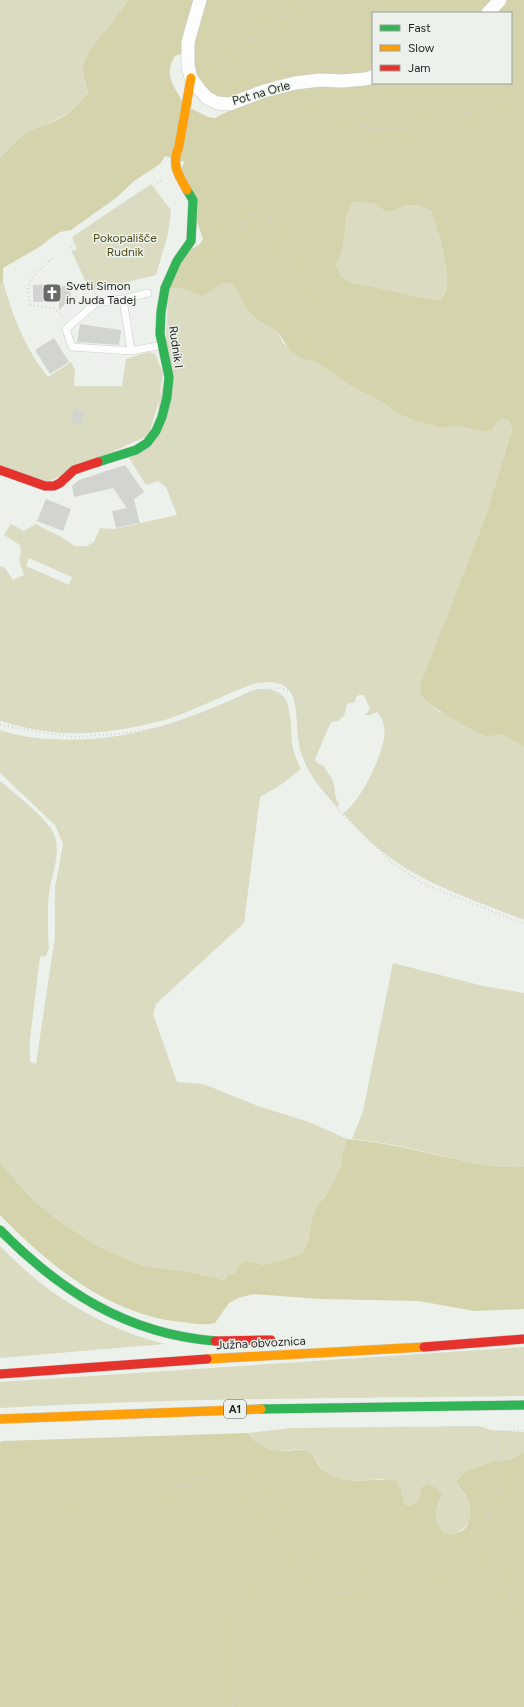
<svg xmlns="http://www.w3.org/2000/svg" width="524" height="1707" font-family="Figtree,sans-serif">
<rect width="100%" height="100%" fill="#edf1ec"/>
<path fill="#dadbc1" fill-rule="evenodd" d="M 0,0 L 129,0 C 123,6 121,11 116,18 C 107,31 83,52 83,69 C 83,77 87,85 88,93 C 71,115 64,115 41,127 C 26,134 11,147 0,159 Z
M 151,184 L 171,210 L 168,234 L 156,275 L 90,291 L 72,252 L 77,249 L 72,237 Z
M 359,202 L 375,204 L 385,210 L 391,212 L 406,205 L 418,204 L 431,210 C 437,228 453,276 445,292 C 444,295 442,298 440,300 L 423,298 L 347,281 L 340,275 L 336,265 L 343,248 L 346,218 L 351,203 Z
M 3,282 C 14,318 24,347 48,377 L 71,362 L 75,370 L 74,386 L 122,386 L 126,359 L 148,352 L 155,354 L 165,378 L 149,435 L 47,482 L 0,467 L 0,284 Z
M 231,283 L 236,289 L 247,310 L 256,319 L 278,332 L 283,343 L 301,359 L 314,361 L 327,369 L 349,385 L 384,403 L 396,413 L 413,420 L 442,428 L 459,426 L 481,431 L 491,431 L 497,423 L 503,418 L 509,421 L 512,430 L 485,518 L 423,677 L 422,698 L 438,711 L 447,714 L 458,721 L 486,736 L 503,733 L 524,747 L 524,920 C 480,902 431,887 392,859 C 374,846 358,830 343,813 C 360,803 381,758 384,738 C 386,730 383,718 377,712 L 370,715 L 365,715 L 370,709 L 364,695 L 359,695 L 356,697 L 355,702 L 347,704 L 344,716 L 338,721 L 331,722 L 315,759 L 317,763 L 324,766 C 326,772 331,775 333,781 C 336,789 333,796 339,803 L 338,808 C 324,793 310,777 303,758 C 289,724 312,672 253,684 C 226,694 201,707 174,717 C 144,727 97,735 66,733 C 44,732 21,727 0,721 L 0,566 L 5,568 L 13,580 L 24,575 L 19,560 L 21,552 L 20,545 L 4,535 L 11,524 L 24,531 L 36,524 C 49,532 63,536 74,546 L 87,546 L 94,542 L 100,528 L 114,529 L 177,515 L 166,487 L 158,481 L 146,485 L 129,458 L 154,442 L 166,347 L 168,289 L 179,288 L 202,296 L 211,292 L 219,285 ZM 29,558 L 72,577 L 69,585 L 26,566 Z
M 258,689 C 266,689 275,689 282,695 C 292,704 291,730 292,743 C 293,751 297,762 301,769 L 282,784 L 260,797 L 244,923 L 156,1004 L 153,1014 L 177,1082 L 203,1084 L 211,1087 L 258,1106 L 309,1122 L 347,1139 L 342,1155 L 342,1165 L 327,1194 L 317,1206 L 311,1222 L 308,1242 L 302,1254 L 263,1265 L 248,1261 L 239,1264 L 235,1273 L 228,1275 L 224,1280 L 191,1272 L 144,1266 L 99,1247 L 62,1223 L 35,1202 L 0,1163 L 0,781 C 12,791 49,820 54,834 C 62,854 51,874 49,894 C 47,912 48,931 49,949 L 46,956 L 40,957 L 30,1039 L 30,1062 L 36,1064 L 55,936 L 55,888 L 63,844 L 55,825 L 0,773 L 0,730 C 16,736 35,738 51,739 C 123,744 187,721 251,691 Z
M 393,963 L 483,986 L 524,993 L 524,1167 C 513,1165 501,1168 490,1166 C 444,1158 399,1143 352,1139 L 363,1111 Z
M 0,1246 C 16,1262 33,1278 51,1291 C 85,1315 124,1334 165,1344 L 0,1358 Z
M 524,1347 L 524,1396 C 349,1398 174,1398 0,1408 L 0,1382 Z
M 479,1426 L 491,1430 L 524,1432 L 524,1452 L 510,1460 L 494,1461 L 466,1471 L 458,1487 L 468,1499 L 471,1515 L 469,1523 L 458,1533 L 445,1534 C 432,1519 435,1513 442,1496 L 418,1502 L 410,1506 L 403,1502 L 401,1491 L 383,1479 C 367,1480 335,1484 323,1470 C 317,1463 315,1454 305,1450 C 297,1448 287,1451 280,1451 C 269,1450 254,1443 248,1433 L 291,1428 Z"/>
<path fill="#d4d3ac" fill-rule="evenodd" d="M 129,0 L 196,0 L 187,28 L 181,54 L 175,56 C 162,76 176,87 184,105 L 208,117 L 215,118 C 244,103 274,90 307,87 C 332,86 354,88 378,83 L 511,83 L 511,13 L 495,13 L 505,0 L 524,0 L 524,747 L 503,734 C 498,734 492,736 487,736 C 481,736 426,704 423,698 C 418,692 421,684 423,677 L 485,518 L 512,430 L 509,421 L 503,418 L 497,423 L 491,431 L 481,431 L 459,426 L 442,428 L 413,420 L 396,413 L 384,403 L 349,385 L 327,369 L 314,361 L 301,359 L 289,349 L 278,332 L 256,319 L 247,310 L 236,289 L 231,283 L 219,285 L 211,292 L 202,296 L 179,288 L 168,289 L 187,252 L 200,244 L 203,239 L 179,171 L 185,162 L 165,156 L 160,164 L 134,181 L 116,198 L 71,230 L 60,232 L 48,240 L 41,246 L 3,268 L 3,282 L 0,284 L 0,159 C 8,150 16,140 27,133 C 37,127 50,124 61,118 C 72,112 80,103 88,93 C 87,85 83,77 83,69 C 83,52 107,31 116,17 C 121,11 123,6 129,0 ZM 359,202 L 375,204 L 385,211 L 391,212 L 406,205 L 418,205 L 431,210 C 437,227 453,277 445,293 C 444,295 442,298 440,300 L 423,298 L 347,281 L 340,275 L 336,265 L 343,248 L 346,218 L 351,203 Z
M 204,0 L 493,0 L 481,13 L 373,13 L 373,69 L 356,76 L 305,75 L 277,80 L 224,100 L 213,99 L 196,77 L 191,58 Z
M 347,1139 C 396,1143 442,1158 491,1166 C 502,1168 513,1165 524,1167 L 524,1309 L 474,1311 L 419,1301 L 319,1299 L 254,1294 L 238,1298 L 229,1303 L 215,1323 C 204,1326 193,1323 182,1322 C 109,1315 49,1265 0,1215 L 0,1163 L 35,1202 L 62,1223 L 99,1247 L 144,1266 L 191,1272 L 224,1280 L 228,1275 L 235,1273 L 239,1264 L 248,1261 L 263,1265 L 302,1254 L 308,1242 L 311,1222 L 317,1206 L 327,1194 L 342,1165 L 342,1155 Z
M 248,1433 C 254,1443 268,1450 279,1451 C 287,1452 296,1449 304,1450 C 316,1453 316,1465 324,1471 C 328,1474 334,1477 338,1478 C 357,1484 376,1477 396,1481 L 401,1491 L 403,1502 L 409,1506 L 418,1502 L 422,1487 L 428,1484 L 438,1489 L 442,1495 C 435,1512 432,1520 445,1534 C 449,1534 454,1534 458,1533 C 472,1528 472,1512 468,1500 C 465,1492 459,1491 457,1481 L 466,1471 L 494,1461 L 510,1460 L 524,1452 L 524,1707 L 0,1707 L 0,1442 L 3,1441 Z"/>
<path fill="#d2d4d0" d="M 61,284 L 61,286 L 70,286 L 71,298 L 59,310 L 59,301 L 33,302 L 33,285 Z
M 80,324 L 121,330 L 119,345 L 77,342 Z
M 54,338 L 69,362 L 50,374 L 35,350 Z
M 74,409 L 85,411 L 81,425 L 71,423 Z
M 125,465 L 144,492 L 134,499 L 140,525 L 137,523 L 116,528 L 112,511 L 127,508 L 113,488 L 74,497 L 72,486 L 79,480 Z
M 46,499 L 71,509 L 63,531 L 37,521 Z"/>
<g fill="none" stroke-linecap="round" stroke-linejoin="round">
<g stroke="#cbcdca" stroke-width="8">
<path id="lane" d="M 123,299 L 148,293
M 131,351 L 123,299 L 96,303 L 66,329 L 72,347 L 131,351 L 162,345"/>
</g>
<g stroke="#cbcdca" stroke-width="14">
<path id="street" d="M 200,0 L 188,42 L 188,66 L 191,78 L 199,89 L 207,98 L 217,103 L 230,104 L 264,91 L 295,83 L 320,80 L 342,81 L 365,79 L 373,77
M 488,13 L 500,0"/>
</g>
<g stroke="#cbcdca" stroke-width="10">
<path id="fast" d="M 98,462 L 136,450 L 147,443 L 156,431 L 162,417 L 167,397 L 169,377 L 160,334 L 161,312 L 165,288 L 177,261 L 191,241 L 193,200 L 187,190
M 0,1230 C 60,1291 127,1334 215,1341
M 261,1409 L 524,1405"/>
</g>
<g stroke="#cbcdca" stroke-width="10">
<path id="slow" d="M 187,190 C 178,174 171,165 179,146 L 191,78
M 207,1359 L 424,1347
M 0,1419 L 261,1409"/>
</g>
<g stroke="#cbcdca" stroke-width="10">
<path id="jam" d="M 0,470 L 45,486 L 54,486 L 60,483 L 74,470 L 98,462
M 215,1341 L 271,1340
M 424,1347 L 524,1339
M 0,1374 L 207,1359"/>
</g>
<path stroke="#d4d4d3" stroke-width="2" stroke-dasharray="1 3" stroke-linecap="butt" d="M 209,80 L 233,52 L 262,31 L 291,14 L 305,0
M 297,96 L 307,98 L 350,121 L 374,129 L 411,128 L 488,107 L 524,82
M 205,244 L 264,211 L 290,257 L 320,353
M 53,258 C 36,273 22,280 31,305 L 54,308 L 64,318
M 95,294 L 82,266 L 71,248 L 76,241 L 164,179
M 0,725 L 72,737 L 115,734 L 155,729 L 196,718 L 238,698 L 266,689 L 280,688 L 290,690 L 301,705 L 304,729 L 301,744 L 308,765 L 341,813 L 394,864 L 422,883 L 524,924
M 488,1519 L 494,1564 L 506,1594 L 524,1611
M 59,1520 L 207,1479 L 239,1478 L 282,1524 L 306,1564 L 332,1586 L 346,1591 L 374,1578 L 438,1571 L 450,1561 L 488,1519 L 499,1489 L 497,1444 L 506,1431 L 524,1430
M 232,1707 L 236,1694 L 240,1596 L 233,1526 L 233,1491 L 234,1484 L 239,1479"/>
<use href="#lane" stroke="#fcfdfc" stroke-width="7"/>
<use href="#street" stroke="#fcfdfc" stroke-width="13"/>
<use href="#fast" stroke="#30b455" stroke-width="9"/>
<use href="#slow" stroke="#ff9f0a" stroke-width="9"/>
<use href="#jam" stroke="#e5322d" stroke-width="9"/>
</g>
<defs>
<g id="church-square" transform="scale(1)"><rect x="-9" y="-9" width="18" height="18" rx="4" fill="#676a67" stroke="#ecf2eb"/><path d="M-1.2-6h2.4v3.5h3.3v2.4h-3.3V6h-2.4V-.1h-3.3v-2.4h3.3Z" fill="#fff"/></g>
</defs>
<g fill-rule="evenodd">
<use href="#church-square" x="52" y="293"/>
</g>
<g text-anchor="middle" stroke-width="3" stroke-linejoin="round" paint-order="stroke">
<rect fill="#ecf2eb" stroke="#5c605c" stroke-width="1" x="224" y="1400" width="22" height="18" rx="3"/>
<g font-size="11" font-weight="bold" fill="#1f211f">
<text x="235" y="1413">A1</text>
</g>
<g font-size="12" fill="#1f211f" stroke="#ecf2eb">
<text transform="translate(261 93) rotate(-16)" y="4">Pot na Orle</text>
<text transform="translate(176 347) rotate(82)" y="4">Rudnik I</text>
<text transform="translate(261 1343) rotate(-3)" y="4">Južna obvoznica</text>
</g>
<g font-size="12" fill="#4e4a16" stroke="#ecf2eb">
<text x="125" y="242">Pokopališče<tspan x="125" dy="14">Rudnik</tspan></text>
</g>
<g font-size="12" fill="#1f211f" stroke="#ecf2eb" text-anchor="start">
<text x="66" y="290">Sveti Simon<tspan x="66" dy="14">in Juda Tadej</tspan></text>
</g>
</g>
<rect x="372" y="12" width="140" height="72" fill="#ecf2eb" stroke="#9a9e99"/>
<rect x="380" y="25" width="20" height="6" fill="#30b455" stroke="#9a9e99"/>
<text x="408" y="32" font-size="12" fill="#1f211f">Fast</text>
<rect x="380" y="45" width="20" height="6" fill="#ff9f0a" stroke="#9a9e99"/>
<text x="408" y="52" font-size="12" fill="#1f211f">Slow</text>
<rect x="380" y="65" width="20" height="6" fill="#e5322d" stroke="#9a9e99"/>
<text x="408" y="72" font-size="12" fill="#1f211f">Jam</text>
</svg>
